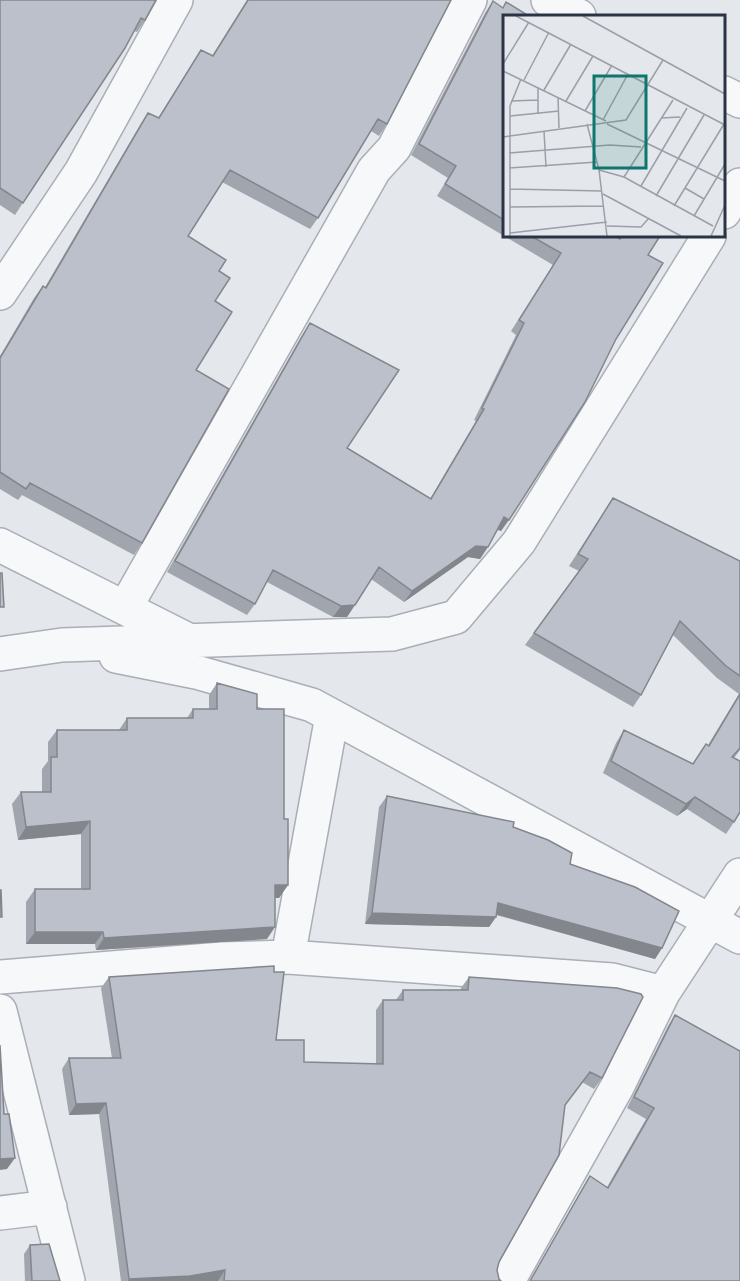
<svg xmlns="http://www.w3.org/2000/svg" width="740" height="1281" font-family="Arial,sans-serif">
<rect width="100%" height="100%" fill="#e4e7ec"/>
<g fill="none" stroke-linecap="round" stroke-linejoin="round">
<g stroke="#a9aeb7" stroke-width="36">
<path id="minor" d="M 548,0 L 579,16
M 724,93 L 740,101
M 724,212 L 740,185
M 0,293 L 81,172 L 176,0
M 0,545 L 188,640
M 125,608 L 374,170 L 394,148 L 470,0
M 0,654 L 62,645 L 392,634 L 456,617 L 519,542 L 709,236
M 116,656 L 196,672 L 312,705 L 740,937
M 288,957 L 332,716
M 0,977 L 222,959 L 288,957 L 612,980 L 663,993
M 0,1011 L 68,1281
M 0,1213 L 50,1207
M 508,1281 L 617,1087 L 663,993 L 740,875"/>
</g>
<use href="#minor" stroke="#f7f8fa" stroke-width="33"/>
</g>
<path fill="#a1a5ae" d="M 0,0 L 156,0 L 145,20 L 137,32 L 134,31 L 15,215 L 0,205 Z
M 247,0 L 451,0 L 387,124 L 379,136 L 371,131 L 318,218 L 310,229 L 222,182 L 188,236 L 219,271 L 215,301 L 196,370 L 142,543 L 134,555 L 22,495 L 18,500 L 0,489 L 0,356 L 34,298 L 43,286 L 45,287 L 140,125 L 148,113 L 158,118 L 201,50 L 212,56 Z
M 493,1 L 504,16 L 504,236 L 615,236 L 619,238 L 621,236 L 660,236 L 648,255 L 616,339 L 501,531 L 498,530 L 480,559 L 468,557 L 404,602 L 371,579 L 347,617 L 333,617 L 267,582 L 255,604 L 247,615 L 167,572 L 302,335 L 310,323 L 347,448 L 430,499 L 476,421 L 474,420 L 516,335 L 511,331 L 553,265 L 437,196 L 448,178 L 411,155 L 485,13 Z
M 613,498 L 740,561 L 740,750 L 734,758 L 734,822 L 726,834 L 687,809 L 677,816 L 603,773 L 616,743 L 624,730 L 693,764 L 706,744 L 708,745 L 739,694 L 717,678 L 673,635 L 641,695 L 633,707 L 525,645 L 579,571 L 569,566 Z
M 217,683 L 257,709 L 284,819 L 288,885 L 279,898 L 275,898 L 267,939 L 96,950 L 95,944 L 26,944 L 26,902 L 35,889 L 81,889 L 81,834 L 18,840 L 12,804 L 21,792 L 42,792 L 42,769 L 48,761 L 48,742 L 57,730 L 119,730 L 127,718 L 187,718 L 193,709 L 209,709 L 209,695 Z
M 387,796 L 513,827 L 570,864 L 662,948 L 655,959 L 496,915 L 496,917 L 489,927 L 365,924 L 379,807 Z
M 109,977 L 276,1040 L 304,1062 L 376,1064 L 376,1010 L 383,1000 L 396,1000 L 403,990 L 461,990 L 461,988 L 469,977 L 602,1078 L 594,1089 L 582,1082 L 565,1106 L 499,1262 L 497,1270 L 499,1279 L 501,1281 L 121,1281 L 99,1114 L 69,1115 L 62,1069 L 69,1058 L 112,1058 L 101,988 Z
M 675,1015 L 740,1281 L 530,1281 L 583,1187 L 590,1176 L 607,1187 L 646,1119 L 627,1108 L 668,1026 Z
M 30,1245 L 60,1281 L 25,1281 L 24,1254 Z"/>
<path fill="#83868d" d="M 504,517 L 509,520 L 501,531 L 496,529 Z
M 476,546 L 488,547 L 480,559 L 468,557 L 404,602 L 412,591 Z
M 355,605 L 347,617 L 333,617 L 341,606 Z
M 695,797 L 687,809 L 677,816 L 686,804 Z
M 90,821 L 81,834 L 18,840 L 26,827 Z
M 275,885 L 288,885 L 279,898 L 267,898 Z
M 498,903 L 662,948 L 655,959 L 491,913 Z
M 372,913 L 496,917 L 489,927 L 365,924 Z
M 275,927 L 267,939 L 96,950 L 104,938 Z
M 35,932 L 103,932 L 95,944 L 26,944 Z
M 106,1103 L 99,1114 L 69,1115 L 76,1104 Z
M 15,1158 L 7,1169 L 0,1170 L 0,1159 Z
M 225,1270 L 218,1281 L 128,1281 L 129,1279 Z"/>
<path fill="#bbc0ca" stroke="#83868d" stroke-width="1.5" d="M 0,0 L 156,0 L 145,20 L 141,18 L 125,48 L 23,203 L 0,188 Z
M 248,0 L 451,0 L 387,124 L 378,119 L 318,218 L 230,170 L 188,236 L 226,260 L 219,271 L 230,278 L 215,301 L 232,312 L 196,370 L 229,389 L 142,543 L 30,483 L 26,489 L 0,472 L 0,358 L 43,286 L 46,288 L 148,113 L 159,118 L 201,50 L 213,56 Z
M 493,1 L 503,8 L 506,2 L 529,16 L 504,16 L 504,220 L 445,184 L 456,166 L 419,144 Z
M 531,236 L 615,236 L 620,239 L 622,236 L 660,236 L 648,255 L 663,263 L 616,339 L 585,402 L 509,520 L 504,517 L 488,547 L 476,546 L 412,591 L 379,567 L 355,605 L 341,606 L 273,570 L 255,604 L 175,561 L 310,323 L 399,370 L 347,448 L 431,499 L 484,409 L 482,408 L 524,323 L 519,320 L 561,253 Z
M 613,498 L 740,561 L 740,676 L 726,666 L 680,621 L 641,695 L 534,633 L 588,559 L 578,554 Z
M 0,573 L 2,573 L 4,607 L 0,607 Z
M 217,683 L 257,694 L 257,709 L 284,709 L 284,819 L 288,819 L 288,885 L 275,885 L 275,927 L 104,938 L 103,932 L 35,932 L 35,889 L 90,889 L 90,821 L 26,827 L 21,792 L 51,792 L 51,757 L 57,757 L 57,730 L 127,730 L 127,718 L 193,718 L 193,709 L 217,709 Z
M 740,694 L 740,748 L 732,757 L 740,761 L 740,812 L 734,822 L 695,797 L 686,804 L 611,761 L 624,730 L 693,764 L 706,744 L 709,746 Z
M 387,796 L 514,822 L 513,827 L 548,840 L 572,853 L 570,864 L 635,887 L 679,911 L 662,948 L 498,903 L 496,917 L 372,913 Z
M 0,890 L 1,890 L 2,917 L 0,917 Z
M 274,966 L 274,972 L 284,972 L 276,1040 L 304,1040 L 304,1062 L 383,1064 L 383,1000 L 403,1000 L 403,990 L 468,990 L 469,977 L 617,988 L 641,994 L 643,997 L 602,1078 L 590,1072 L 565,1105 L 559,1155 L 499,1262 L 497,1270 L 499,1279 L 501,1281 L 224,1281 L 225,1270 L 190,1276 L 129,1279 L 106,1103 L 76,1104 L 69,1058 L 121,1058 L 109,977 Z
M 675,1015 L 740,1051 L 740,1281 L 530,1281 L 590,1176 L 608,1188 L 654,1108 L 634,1097 Z
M 0,1045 L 4,1114 L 9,1114 L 15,1158 L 0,1159 Z
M 49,1244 L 60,1281 L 32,1281 L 30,1245 Z"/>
<g transform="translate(503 15)">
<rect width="222" height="222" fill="#e4e7ec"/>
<path fill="none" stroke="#9a9fa9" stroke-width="1.5" d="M 13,1 L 222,110M 80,1 L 222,79M 0,49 L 26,7M 0,56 L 103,106M 21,65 L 46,17M 41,75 L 68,29M 55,82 L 56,113M 8,86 L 35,85M 63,86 L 90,41M 82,96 L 109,50M 35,98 L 35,72M 7,101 L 56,96M 158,103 L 177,102M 100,105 L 125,59M 84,109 L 96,155 L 104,221M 104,109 L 222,166M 41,116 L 43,152M 0,122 L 123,105 L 160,45M 6,138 L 107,130 L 138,132M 6,153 L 94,147M 96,155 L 121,162 L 210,211M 121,162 L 170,85M 138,171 L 184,93M 182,173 L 201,184M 7,174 L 99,176M 100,179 L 178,221M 153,181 L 201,100M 171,191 L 221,109M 7,192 L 101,191M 191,201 L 222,149M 104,211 L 138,212 L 146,203M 7,218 L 104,207M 7,221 L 7,91 L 18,64M 208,221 L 222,190"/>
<path fill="#0f766e" fill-opacity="0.15" stroke="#0f766e" stroke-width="3" d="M 91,61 L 143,61 L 143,153 L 91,153 Z"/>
<rect width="222" height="222" fill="none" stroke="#2b3445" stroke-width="3"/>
</g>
</svg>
